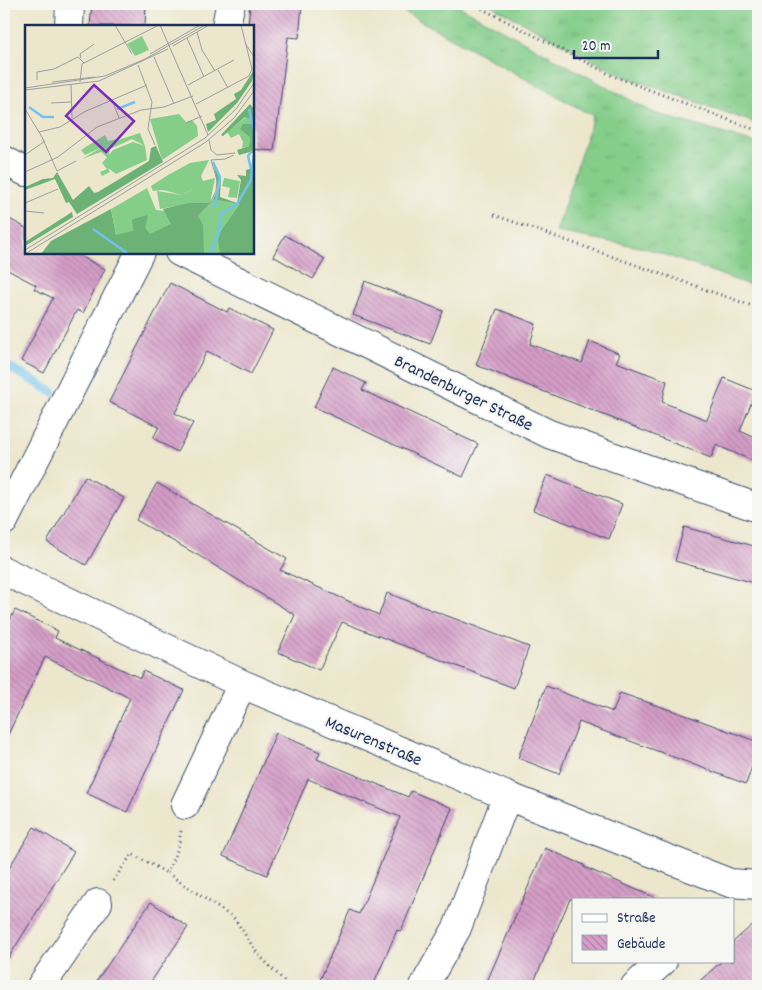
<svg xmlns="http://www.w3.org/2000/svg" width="762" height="990" font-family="Dekko,sans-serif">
<defs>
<pattern id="grass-tufts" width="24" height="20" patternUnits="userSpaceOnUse" patternTransform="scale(1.25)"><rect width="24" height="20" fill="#85ce8a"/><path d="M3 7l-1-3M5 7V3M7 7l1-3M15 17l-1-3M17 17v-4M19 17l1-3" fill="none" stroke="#72b17a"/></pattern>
<pattern id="building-back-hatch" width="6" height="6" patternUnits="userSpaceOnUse" patternTransform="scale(1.25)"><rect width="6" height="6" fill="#d59dc7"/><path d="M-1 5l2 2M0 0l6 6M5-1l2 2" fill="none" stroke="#ac80a5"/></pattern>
</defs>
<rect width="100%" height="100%" fill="#f6f6f2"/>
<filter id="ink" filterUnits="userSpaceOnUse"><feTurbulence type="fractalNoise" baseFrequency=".02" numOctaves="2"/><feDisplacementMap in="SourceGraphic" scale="10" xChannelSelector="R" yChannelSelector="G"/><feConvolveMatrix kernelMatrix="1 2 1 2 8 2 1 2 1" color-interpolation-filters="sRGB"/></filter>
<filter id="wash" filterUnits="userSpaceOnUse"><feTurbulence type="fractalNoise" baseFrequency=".0096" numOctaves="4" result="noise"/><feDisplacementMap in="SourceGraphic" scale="20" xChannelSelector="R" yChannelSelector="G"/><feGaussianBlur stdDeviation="1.12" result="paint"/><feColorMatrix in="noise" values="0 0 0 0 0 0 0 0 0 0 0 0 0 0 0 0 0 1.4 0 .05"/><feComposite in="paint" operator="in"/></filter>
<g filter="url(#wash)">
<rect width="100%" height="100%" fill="#ece7cc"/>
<path fill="url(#grass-tufts)" stroke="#507e74" d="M 390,4 L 455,4 L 654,113 L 758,144 L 758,288 L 646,248 L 556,232 L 593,116 Z
M 489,4 L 758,4 L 758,124 L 621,75 Z"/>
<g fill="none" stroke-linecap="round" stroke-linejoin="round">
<path stroke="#71c3ed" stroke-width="9" d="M 4,364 L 53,392"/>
</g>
<g id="blocks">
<path fill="url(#building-back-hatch)" d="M 92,4 L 146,4 L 145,26 L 90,26 Z
M 250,4 L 302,4 L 299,38 L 288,37 L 274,151 L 252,149 L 252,26 L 248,26 Z
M 4,216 L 26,228 L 26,252 L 72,252 L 105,269 L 83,313 L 77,310 L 44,373 L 21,361 L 53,298 L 34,289 L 36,285 L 4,268 Z
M 285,235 L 325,259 L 313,279 L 273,256 Z
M 365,281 L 443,311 L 430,344 L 353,315 Z
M 170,283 L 227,312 L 229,308 L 273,330 L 251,374 L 207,351 L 175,413 L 193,423 L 177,452 L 153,438 L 159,427 L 109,402 Z
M 497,309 L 536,324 L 530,344 L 582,363 L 590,341 L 620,354 L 616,362 L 667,381 L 662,402 L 707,420 L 724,378 L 756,391 L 740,431 L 758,439 L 758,463 L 716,445 L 711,458 L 614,419 L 476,365 Z
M 333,367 L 366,383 L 362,390 L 478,444 L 463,477 L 314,407 Z
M 547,475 L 622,504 L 609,539 L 533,510 Z
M 85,476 L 124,498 L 86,565 L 47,542 Z
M 157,483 L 287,559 L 280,570 L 379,615 L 387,593 L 529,647 L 514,688 L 342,622 L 319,670 L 278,652 L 295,615 L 201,557 L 136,520 Z
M 684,527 L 758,547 L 758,584 L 675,561 Z
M 15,610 L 58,631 L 55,638 L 140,678 L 143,671 L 184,690 L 127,812 L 86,793 L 130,698 L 45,657 L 4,743 L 4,633 Z
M 546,686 L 613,712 L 620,693 L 688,716 L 758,742 L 758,749 L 746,784 L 579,722 L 559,774 L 518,758 Z
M 276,733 L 320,752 L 317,759 L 408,797 L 411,791 L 452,808 L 401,931 L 397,930 L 373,986 L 334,986 L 320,980 L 350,910 L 359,914 L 400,817 L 308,779 L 267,875 L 223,856 Z
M 34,827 L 74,852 L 4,965 L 4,876 Z
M 545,848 L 584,865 L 584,867 L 658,899 L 570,899 L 532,986 L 485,986 Z
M 151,902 L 188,927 L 148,986 L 93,986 Z
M 758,920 L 758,986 L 694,986 L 722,961 L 733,961 L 733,942 Z"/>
</g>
</g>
<g filter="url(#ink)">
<use href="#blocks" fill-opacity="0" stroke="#3a4b6e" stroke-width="1"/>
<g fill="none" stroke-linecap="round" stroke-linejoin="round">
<g stroke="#3a4b6e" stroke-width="30">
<path id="minor" d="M 69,26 L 70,4
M 226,26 L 229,11 L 231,4
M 4,160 L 26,172
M 179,252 L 549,434 L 758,508
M 4,521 L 140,252
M 4,571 L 242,684 L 507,796 L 730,883 L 758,885
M 185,805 L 242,684
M 41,986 L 98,903
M 424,986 L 457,928 L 507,796
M 635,986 L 663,961"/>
</g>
<path stroke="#3a4b6e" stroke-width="3" stroke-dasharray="1 4" stroke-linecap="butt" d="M 473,4 L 613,76 L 758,131
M 494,215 L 758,308
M 181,831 L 178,848 L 167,873 L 235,919 L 257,953 L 289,986
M 113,881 L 132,854 L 167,873"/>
<use href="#minor" stroke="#fff" stroke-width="28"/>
</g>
</g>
<g text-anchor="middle" stroke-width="4.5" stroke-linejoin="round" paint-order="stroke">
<g font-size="18" fill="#1b2f5e" stroke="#f6f6f2">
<text transform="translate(464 392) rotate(26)" y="6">Brandenburger Straße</text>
<text transform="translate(374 740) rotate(23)" y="6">Masurenstraße</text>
</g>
</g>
<g transform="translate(25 25)">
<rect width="229" height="229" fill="#ece7cc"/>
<path d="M 221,92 L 228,95 L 227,99 L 218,99 L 225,112 L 224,121 L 217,123 L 218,117 L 214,109 L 206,113 L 202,107 ZM 115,108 L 120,121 L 107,114 L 85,124 L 83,133 L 76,127 L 57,134 L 84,118 ZM 80,110 L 83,116 L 97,113 L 60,130 L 56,125 ZM 168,164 L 168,178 L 135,184 L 132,166 L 157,170 Z" fill="#85ce8a"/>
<path d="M 229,45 L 227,56 L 212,78 L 183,107 L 181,99 L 191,95 L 189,89 L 211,74 L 209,69 L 216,65 ZM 225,79 L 229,84 L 229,129 L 225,127 L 214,130 L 212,125 L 224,121 L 225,112 L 215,104 L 218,99 L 227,99 L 228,95 L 220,92 L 198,111 L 196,110 ZM 131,121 L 138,137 L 52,189 L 44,177 L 41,178 L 30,154 L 0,165 L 0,162 L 18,154 L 28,153 L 32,147 L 48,175 L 64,161 L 69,168 L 73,167 L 124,136 L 126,123 ZM 229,130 L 229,229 L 16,229 L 26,216 L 86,184 L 91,210 L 107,194 L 123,189 L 145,199 L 138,184 L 163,178 L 186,178 L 193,164 L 188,136 L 196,153 L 195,172 L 212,178 L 216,155 L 212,150 L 221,151 L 221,145 L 228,143 ZM 47,187 L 48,192 L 0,221 L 0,217 Z" fill="#6cb176"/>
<path d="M 154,89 L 161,97 L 167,95 L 172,101 L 173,111 L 137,135 L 125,94 ZM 184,135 L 176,151 L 178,156 L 190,153 L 185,178 L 168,178 L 168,164 L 157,170 L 138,165 L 128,166 L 126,161 L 143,150 L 165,138 Z" fill="#85ce8a"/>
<path d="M 117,11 L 124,25 L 110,31 L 102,19 ZM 122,163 L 131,185 L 139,186 L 146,199 L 125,209 L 120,203 L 123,190 L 107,194 L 108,206 L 91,210 L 86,184 ZM 188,174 L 215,179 L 196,206 L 193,215 L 195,229 L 179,229 L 178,200 L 173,191 Z" fill="#85ce8a"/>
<path d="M 108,117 L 120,121 L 122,135 L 91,149 L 83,143 L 85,147 L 77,151 L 75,147 L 82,144 L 77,138 L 88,125 ZM 199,153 L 215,156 L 212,173 L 203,172 L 205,163 L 197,161 Z" fill="#85ce8a"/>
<path fill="none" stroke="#71c3ed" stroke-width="2.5" d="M 4,82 L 18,92 L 29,92M 92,84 L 110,77M 224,84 L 229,105M 188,137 L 195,152 L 190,182M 226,144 L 223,131 L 227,126M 68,204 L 102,228M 185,229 L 194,207 L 196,189 L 212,179 L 226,155 L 229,130"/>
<path fill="none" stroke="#989da0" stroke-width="1" d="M 90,0 L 107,29M 135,0 L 183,110M 172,7 L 177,25 L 190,46M 162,13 L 179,52M 220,18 L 229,32M 148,21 L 184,0M 125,29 L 175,0M 129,32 L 149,79M 56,33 L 55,29 L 69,19M 113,40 L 127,77 L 123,104 L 130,120M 193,45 L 203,63M 12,55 L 12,47 L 29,44 L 53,32 L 59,38M 27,57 L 70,52M 55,57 L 57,39 L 134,0M 46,60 L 47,93M 163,60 L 209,35M 0,63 L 80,51 L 120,34 L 180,0M 0,65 L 74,56 L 143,24M 87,75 L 94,93M 26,78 L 46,77M 171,79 L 224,51 L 227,44 L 216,0M 0,84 L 17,112 L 32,146 L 51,136M 161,98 L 177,91M 14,107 L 35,102 L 59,87 L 122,60M 184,115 L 186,125 L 192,130 L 210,128M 0,130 L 20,116M 0,147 L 33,132 L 72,102 L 116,85 L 139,82 L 168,71M 0,178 L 33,164M 0,186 L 19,188M 169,192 L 185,178 L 191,166 L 192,155 L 186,135 L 200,134 L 209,130M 0,225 L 180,113 L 211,84 L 229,58M 0,229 L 181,117 L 209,93 L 229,66"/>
<path fill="#7b2cbf" fill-opacity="0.15" stroke="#7b2cbf" stroke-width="2.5" d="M 69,60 L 109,96 L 81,127 L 41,91 Z"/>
<rect width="229" height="229" fill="none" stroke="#1b2f5e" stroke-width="2.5"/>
</g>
<rect width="762" height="990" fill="none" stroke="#f6f6f2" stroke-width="20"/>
<rect x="572" y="898" width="162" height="65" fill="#f6f6f2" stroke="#9ea6b7"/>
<rect x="582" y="914" width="25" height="8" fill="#ffffff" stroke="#9ea6b7"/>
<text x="617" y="922" font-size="15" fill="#1b2f5e">Straße</text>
<rect x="582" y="935" width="25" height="15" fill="url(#building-back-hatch)" stroke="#9ea6b7"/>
<text x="617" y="948" font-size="15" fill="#1b2f5e">Gebäude</text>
<path d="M574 50v8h84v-8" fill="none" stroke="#1b2f5e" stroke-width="2.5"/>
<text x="582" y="50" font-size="15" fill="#1b2f5e" stroke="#f6f6f2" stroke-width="4" paint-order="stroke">20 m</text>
</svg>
